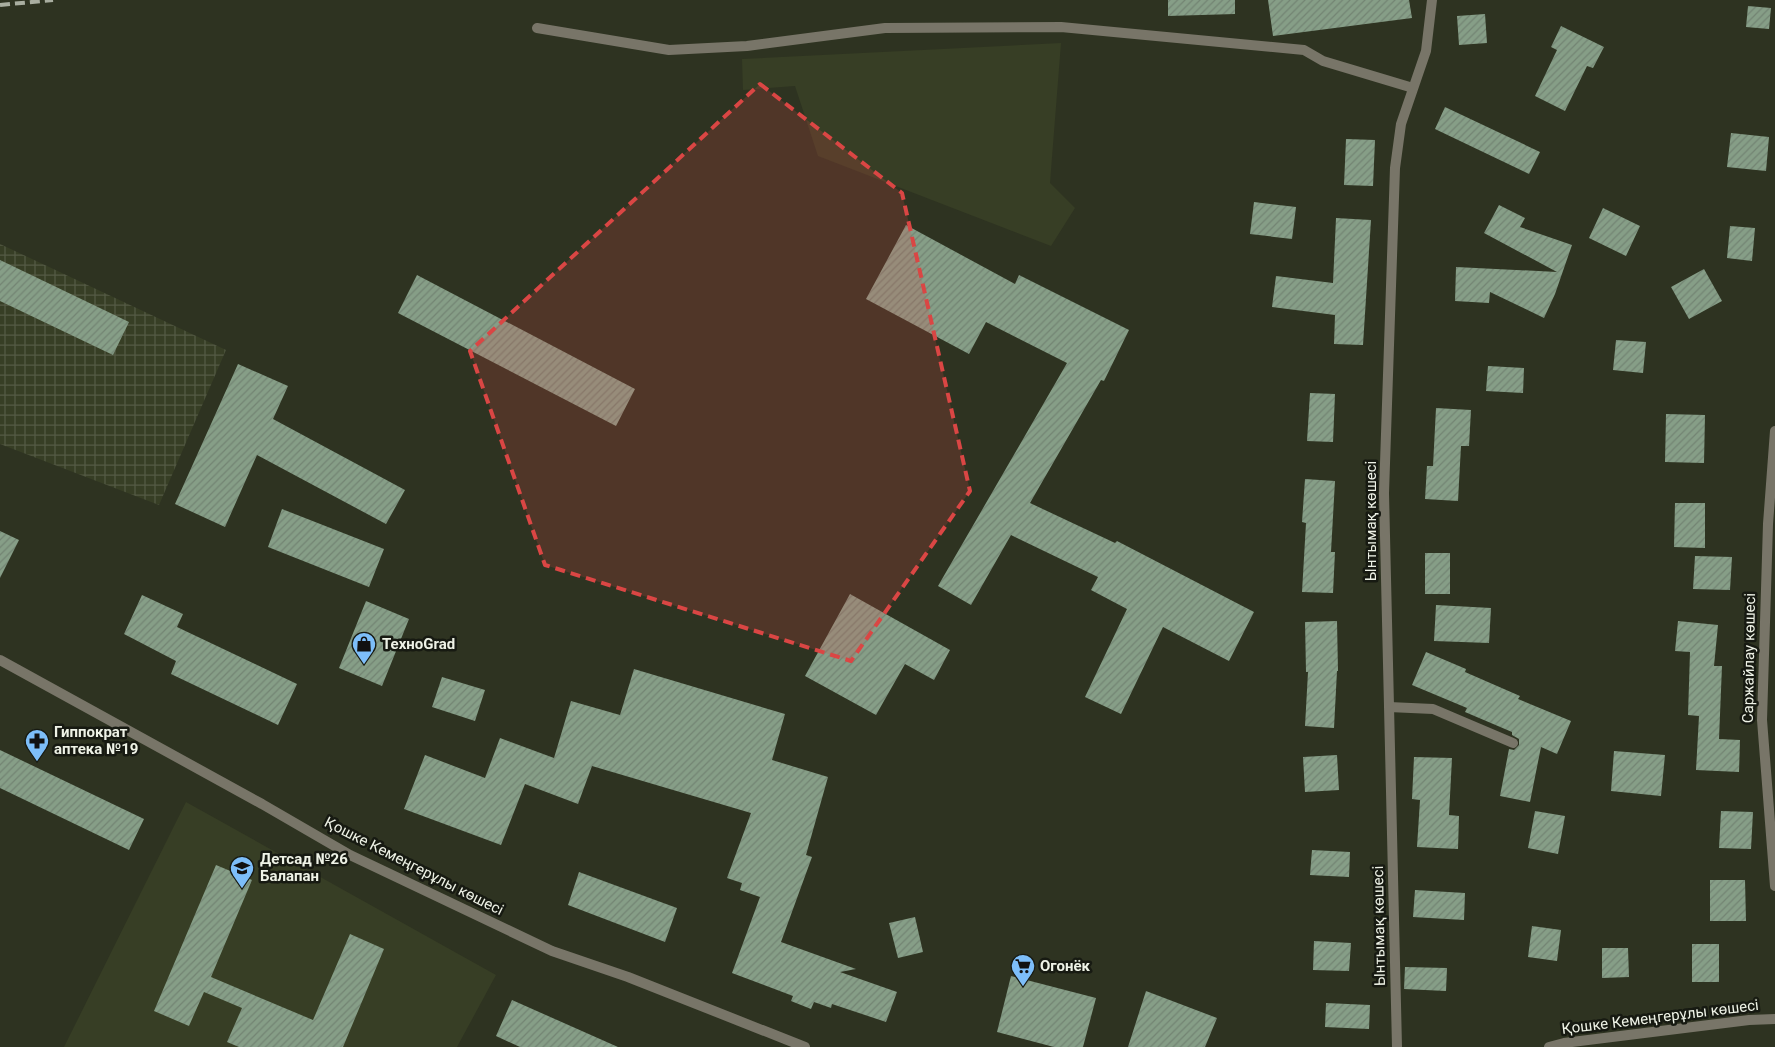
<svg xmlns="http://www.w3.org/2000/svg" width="1775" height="1047" font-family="Roboto,sans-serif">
<defs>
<pattern id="industrial-grid" width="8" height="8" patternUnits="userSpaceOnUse" patternTransform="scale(1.25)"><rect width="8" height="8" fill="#373e25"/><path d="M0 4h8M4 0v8" fill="none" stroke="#545a45"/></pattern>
<pattern id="building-hatch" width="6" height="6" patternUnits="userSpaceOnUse" patternTransform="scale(1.25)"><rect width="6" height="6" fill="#869e87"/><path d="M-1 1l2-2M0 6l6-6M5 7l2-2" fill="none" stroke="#738473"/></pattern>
</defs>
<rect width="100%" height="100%" fill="#2e3321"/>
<path fill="#373e25" d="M 1061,43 L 1050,183 L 1075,208 L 1051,246 L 818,156 L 795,86 L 743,90 L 742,59 Z
M 186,802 L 496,975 L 457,1047 L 64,1047 Z"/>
<path fill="url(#industrial-grid)" d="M 0,244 L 226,350 L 159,505 L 0,444 Z"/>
<path fill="url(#building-hatch)" d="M 1168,0 L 1235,0 L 1235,14 L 1168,16 Z
M 1268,0 L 1409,0 L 1412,18 L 1273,36 Z
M 1748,6 L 1771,8 L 1769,29 L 1746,27 Z
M 1485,14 L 1487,43 L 1459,45 L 1457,16 Z
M 1561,26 L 1604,47 L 1593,68 L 1587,66 L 1565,111 L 1535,96 L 1557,50 L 1551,47 Z
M 1445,107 L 1540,152 L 1529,174 L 1435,129 Z
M 1731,133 L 1769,137 L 1766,171 L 1727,167 Z
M 1346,139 L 1375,140 L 1373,186 L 1344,185 Z
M 1254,202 L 1296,207 L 1292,239 L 1250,234 Z
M 1499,205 L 1525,218 L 1520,227 L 1572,245 L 1555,294 L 1544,318 L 1490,292 L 1489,303 L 1455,301 L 1456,267 L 1557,272 L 1484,233 Z
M 1603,208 L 1640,226 L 1626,256 L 1589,238 Z
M 1336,218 L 1371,220 L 1363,345 L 1334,344 L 1335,315 L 1272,307 L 1276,276 L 1333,283 Z
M 906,225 L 1015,284 L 1019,275 L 1129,330 L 1104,381 L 1101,380 L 1030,503 L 1115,543 L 1117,541 L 1254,612 L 1229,661 L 1163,627 L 1121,714 L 1085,697 L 1127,609 L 1091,590 L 1098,577 L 1011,535 L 971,605 L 938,586 L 1067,363 L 986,322 L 969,354 L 866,299 Z
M 1730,226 L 1755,228 L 1752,261 L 1727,258 Z
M 0,260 L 129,322 L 113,355 L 0,301 Z
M 1704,269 L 1722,301 L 1689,319 L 1671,287 Z
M 417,275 L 635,389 L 616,426 L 398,313 Z
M 1616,340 L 1646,342 L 1643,373 L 1613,370 Z
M 238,364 L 288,386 L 273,419 L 405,490 L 386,524 L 257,455 L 225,527 L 175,504 Z
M 1488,366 L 1524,368 L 1523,393 L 1486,391 Z
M 1310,393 L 1335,394 L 1333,442 L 1307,441 Z
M 1436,408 L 1471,410 L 1469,446 L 1461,446 L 1458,501 L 1425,499 L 1427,466 L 1433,466 Z
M 1666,414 L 1705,415 L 1704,463 L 1665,462 Z
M 1305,479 L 1335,481 L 1331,552 L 1335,552 L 1333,593 L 1302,592 L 1306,523 L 1302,522 Z
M 1675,503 L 1705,503 L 1705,548 L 1674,547 Z
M 282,509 L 384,549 L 369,587 L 268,547 Z
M 0,531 L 19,540 L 0,578 Z
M 1425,553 L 1450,553 L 1450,594 L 1425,594 Z
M 1695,556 L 1732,557 L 1730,590 L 1693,589 Z
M 850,594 L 950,650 L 934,680 L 905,664 L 876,715 L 805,676 Z
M 142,595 L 183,614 L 177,627 L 297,684 L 278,725 L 171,674 L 176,661 L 124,634 Z
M 366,601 L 409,619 L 382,686 L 339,668 Z
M 1436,605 L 1491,608 L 1489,643 L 1434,641 Z
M 1337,621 L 1338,671 L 1337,671 L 1334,728 L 1305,726 L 1308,672 L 1306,672 L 1305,622 Z
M 1678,621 L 1718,625 L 1714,666 L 1722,666 L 1719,739 L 1740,740 L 1739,772 L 1696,770 L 1699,716 L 1688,715 L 1690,652 L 1675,651 Z
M 1426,652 L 1466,669 L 1465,672 L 1520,696 L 1518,699 L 1571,721 L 1557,754 L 1541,747 L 1530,802 L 1500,796 L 1509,749 L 1514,750 L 1519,745 L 1519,739 L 1512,735 L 1512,732 L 1465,712 L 1467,708 L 1412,685 Z
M 634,669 L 785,714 L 772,760 L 828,777 L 806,855 L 812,857 L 781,942 L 856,969 L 840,972 L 897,992 L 886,1022 L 832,1004 L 831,1008 L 814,1002 L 811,1009 L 791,1001 L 793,996 L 732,973 L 760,897 L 740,890 L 742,883 L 727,878 L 751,813 L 592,766 L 578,804 L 525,784 L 501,845 L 404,809 L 425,755 L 485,778 L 500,738 L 554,758 L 571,701 L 620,715 Z
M 442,677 L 485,690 L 475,721 L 432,707 Z
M 0,750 L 144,819 L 129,850 L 0,788 Z
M 1614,751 L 1665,755 L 1661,796 L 1611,791 Z
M 1337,755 L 1339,790 L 1305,792 L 1303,757 Z
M 1414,757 L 1452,758 L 1449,815 L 1459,816 L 1458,849 L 1417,847 L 1420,800 L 1412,799 Z
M 1535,811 L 1565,816 L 1558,854 L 1528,848 Z
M 1721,811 L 1753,812 L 1751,849 L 1719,848 Z
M 1312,850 L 1350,852 L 1349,877 L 1310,875 Z
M 216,865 L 252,880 L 211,977 L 313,1020 L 350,934 L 384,949 L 343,1047 L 239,1047 L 227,1042 L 242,1008 L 204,992 L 189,1026 L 154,1011 Z
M 579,872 L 677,908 L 665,942 L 568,905 Z
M 1710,880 L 1745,880 L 1746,921 L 1710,921 Z
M 1415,890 L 1465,893 L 1464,920 L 1413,917 Z
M 915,917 L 923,952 L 898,958 L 889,923 Z
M 1532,926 L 1561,930 L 1557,961 L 1528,957 Z
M 1314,941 L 1351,943 L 1349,971 L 1313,970 Z
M 1692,944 L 1719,944 L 1719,982 L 1692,982 Z
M 1602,948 L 1628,948 L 1629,977 L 1602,978 Z
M 1405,967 L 1447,968 L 1446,991 L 1404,989 Z
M 1011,976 L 1096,998 L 1083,1047 L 1054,1047 L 997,1032 Z
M 1146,991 L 1217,1018 L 1205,1047 L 1128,1047 Z
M 512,1000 L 618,1047 L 520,1047 L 496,1036 Z
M 1326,1003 L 1370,1005 L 1369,1029 L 1325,1027 Z"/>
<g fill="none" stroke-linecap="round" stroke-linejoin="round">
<path stroke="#787568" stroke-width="10" d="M 537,28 L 669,50 L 747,46 L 885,28 L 1061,27 L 1304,50 L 1323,61 L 1413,88
M 1775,431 L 1768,524 L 1762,720 L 1775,886
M 1389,707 L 1433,709 L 1513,743
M 1397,1047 L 1384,493 L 1395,168 L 1401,124 L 1426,51 L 1432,0"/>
<path stroke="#787568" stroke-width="10" d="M 0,660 L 262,804 L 350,855 L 552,951 L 628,977 L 805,1047
M 1549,1047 L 1564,1043 L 1749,1020 L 1775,1019"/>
<path stroke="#a9aea0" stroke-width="4" stroke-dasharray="10 5" stroke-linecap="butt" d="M 0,5 L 53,0"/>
</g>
<path fill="#da4644" fill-opacity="0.2" stroke="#da4644" stroke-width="4" stroke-dasharray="10 6" stroke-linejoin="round" d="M 760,84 L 902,193 L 970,491 L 851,661 L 545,565 L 470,351 Z"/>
<defs>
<g id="shop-pin" transform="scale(1.25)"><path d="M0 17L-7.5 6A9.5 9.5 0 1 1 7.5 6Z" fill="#7dbef9" stroke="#171a12"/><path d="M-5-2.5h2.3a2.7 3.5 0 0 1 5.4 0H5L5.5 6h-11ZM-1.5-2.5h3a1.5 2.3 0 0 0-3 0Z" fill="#111"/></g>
<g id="pharmacy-pin" transform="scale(1.25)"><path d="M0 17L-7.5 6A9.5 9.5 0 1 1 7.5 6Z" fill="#7dbef9" stroke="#171a12"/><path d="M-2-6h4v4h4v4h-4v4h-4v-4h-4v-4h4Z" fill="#111"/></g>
<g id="school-pin" transform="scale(1.25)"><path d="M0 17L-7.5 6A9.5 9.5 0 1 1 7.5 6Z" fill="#7dbef9" stroke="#171a12"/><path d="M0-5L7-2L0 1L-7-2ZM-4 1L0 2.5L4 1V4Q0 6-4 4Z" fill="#111"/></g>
<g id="supermarket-pin" transform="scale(1.25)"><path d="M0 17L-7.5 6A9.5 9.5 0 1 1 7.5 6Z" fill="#7dbef9" stroke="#171a12"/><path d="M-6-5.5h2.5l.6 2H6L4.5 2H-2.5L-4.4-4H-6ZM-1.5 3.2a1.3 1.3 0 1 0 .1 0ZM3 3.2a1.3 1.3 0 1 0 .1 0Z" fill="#111"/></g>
</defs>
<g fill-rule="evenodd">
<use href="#shop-pin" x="364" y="644"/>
<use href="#pharmacy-pin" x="37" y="741"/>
<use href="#school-pin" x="242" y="868"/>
<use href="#supermarket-pin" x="1023" y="966"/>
</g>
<g text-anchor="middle" stroke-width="5" stroke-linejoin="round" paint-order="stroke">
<g font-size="15" fill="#eef2e6" stroke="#171a12">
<text transform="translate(1371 521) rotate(-90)" y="5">Ынтымақ көшесі</text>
<text transform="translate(1749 658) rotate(-89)" y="5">Саржайлау көшесі</text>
<text transform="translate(414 866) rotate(27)" y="5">Қошке Кемеңгерұлы көшесі</text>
<text transform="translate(1379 926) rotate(-91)" y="5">Ынтымақ көшесі</text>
<text transform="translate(1660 1017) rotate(-7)" y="5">Қошке Кемеңгерұлы көшесі</text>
</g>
<g font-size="15" font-weight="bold" fill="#eef2e6" stroke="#171a12" text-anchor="start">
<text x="382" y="649">ТехноGrad</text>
<text x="54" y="737">Гиппократ<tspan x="54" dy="17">аптека №19</tspan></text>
<text x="260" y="864">Детсад №26<tspan x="260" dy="17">Балапан</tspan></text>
<text x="1040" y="971">Огонёк</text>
</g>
</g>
</svg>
